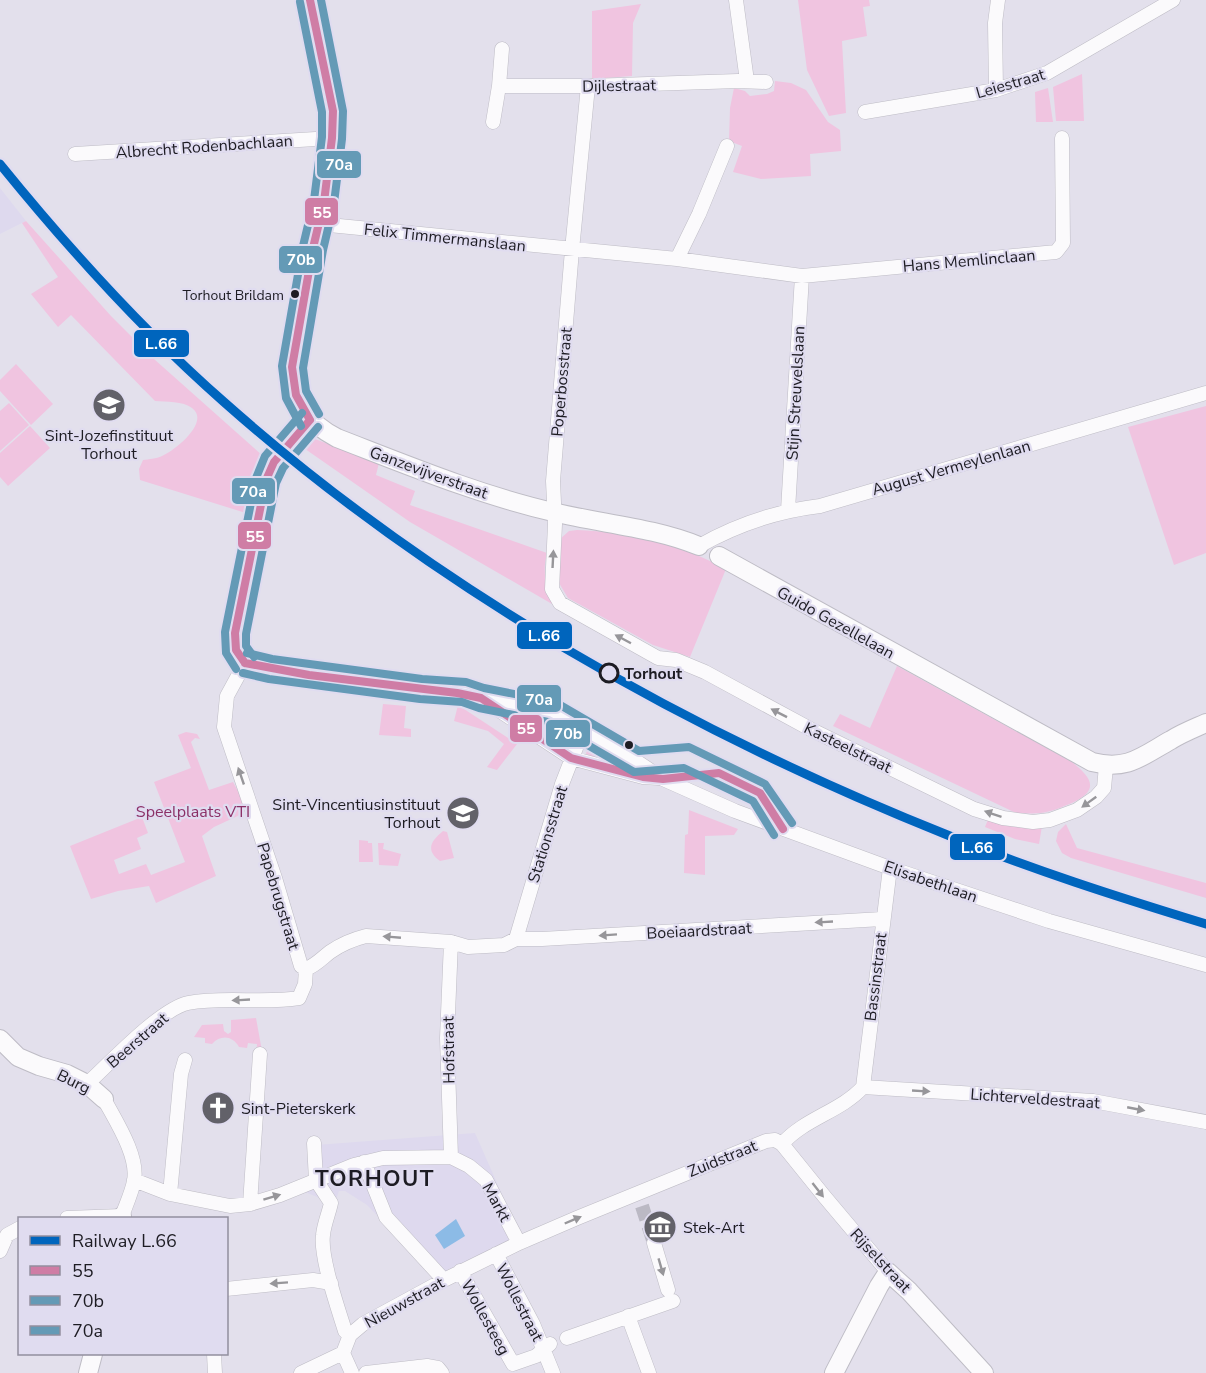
<svg xmlns="http://www.w3.org/2000/svg" width="1206" height="1373" font-family="'Nunito Sans',sans-serif">
<rect width="100%" height="100%" fill="#e3e0ec"/>
<path fill="#ded9ee" d="M 0,188 L 26,221 L 0,234 Z
M 475,1133 L 519,1233 L 497,1259 L 442,1283 L 367,1205 L 345,1191 L 339,1191 L 334,1204 L 305,1192 L 316,1145 Z"/>
<path fill="#f0c4e0" d="M 798,0 L 869,0 L 870,6 L 863,7 L 867,36 L 842,41 L 846,113 L 829,116 L 807,70 Z
M 641,4 L 633,23 L 632,76 L 592,79 L 592,11 Z
M 1082,74 L 1084,121 L 1056,121 L 1053,87 Z
M 775,81 L 791,83 L 806,90 L 828,122 L 840,130 L 841,151 L 810,154 L 811,176 L 761,179 L 733,172 L 742,146 L 729,141 L 730,108 L 734,88 L 745,91 L 750,96 L 767,94 L 774,91 Z
M 1048,88 L 1053,122 L 1036,122 L 1035,92 Z
M 26,221 L 111,316 L 154,359 L 263,456 L 249,514 L 140,480 L 139,469 L 143,460 C 149,459 156,459 162,456 C 174,451 211,422 192,408 C 183,401 166,402 155,401 L 71,315 L 58,327 L 31,294 L 58,277 L 22,223 Z
M 16,364 L 53,404 L 31,425 L 0,391 L 0,380 Z
M 9,403 L 29,425 L 0,451 L 0,411 Z
M 1206,406 L 1206,553 L 1174,565 L 1128,427 Z
M 30,426 L 50,448 L 8,486 L 0,477 L 0,453 Z
M 315,439 L 379,463 L 376,475 L 415,491 L 410,505 L 547,553 C 542,571 546,587 552,604 L 410,522 L 298,444 L 305,440 Z
M 577,530 C 629,532 680,544 726,569 L 690,657 L 653,645 L 568,598 L 559,583 L 560,539 L 569,531 Z
M 897,666 L 1072,762 C 1092,778 1100,790 1072,803 C 1062,807 1051,812 1040,813 C 1032,814 1024,813 1016,813 L 833,726 L 840,714 L 870,728 Z
M 383,704 L 406,706 L 404,728 L 411,729 L 411,737 L 379,735 Z
M 458,705 L 517,744 L 497,770 L 487,767 L 504,744 L 488,731 L 454,721 Z
M 516,709 L 559,723 L 552,736 L 514,710 Z
M 186,732 L 197,734 L 200,739 L 195,738 L 191,742 L 209,790 L 233,782 L 246,806 L 242,814 L 214,827 L 202,836 L 216,876 L 156,903 L 149,886 L 118,891 L 91,899 L 70,846 L 142,817 L 148,833 L 137,838 L 141,849 L 114,860 L 119,874 L 146,864 L 151,875 L 185,862 L 154,782 L 191,768 L 178,735 Z
M 590,741 L 614,755 L 610,762 L 586,754 Z
M 689,810 L 738,829 L 734,835 L 705,836 L 705,875 L 684,873 L 685,835 L 688,834 Z
M 989,817 L 1042,826 L 1039,844 L 1015,839 L 985,827 Z
M 1066,824 L 1077,848 L 1206,883 L 1206,898 L 1071,858 L 1062,853 L 1056,841 L 1058,832 Z
M 443,831 L 447,832 L 454,858 L 440,861 C 425,850 431,841 443,831 Z
M 359,840 L 368,841 L 368,843 L 372,843 L 373,862 L 359,862 Z
M 378,843 L 384,843 L 383,849 L 401,854 L 398,866 L 379,865 Z
M 256,1018 L 262,1051 L 256,1061 L 257,1044 L 248,1043 L 247,1048 L 239,1047 C 233,1036 221,1034 212,1044 L 205,1043 L 205,1038 L 194,1037 L 202,1025 L 223,1024 L 224,1031 L 228,1034 L 231,1032 L 231,1020 Z"/>
<path fill="#8cbbe6" d="M 456,1219 L 465,1236 L 444,1249 L 435,1235 Z"/>
<g fill="none" stroke-linecap="round" stroke-linejoin="round">
<path stroke="#bbb9c4" stroke-width="14" stroke-dasharray="14 7" stroke-linecap="butt" d="M 642,1206 L 654,1243"/>
<g stroke="#bebcc5" stroke-width="15">
<path id="street" d="M 736,0 L 747,81
M 499,86 L 502,49
M 588,86 L 572,250 L 553,481 L 555,524 L 552,589 L 560,603 L 658,658 L 676,660 L 705,672 L 814,731 L 974,809 L 1003,818 L 1033,822 L 1050,820 L 1077,810 L 1096,797 L 1104,788 L 1106,766
M 996,90 L 995,23 L 998,0
M 865,112 L 996,90 L 1047,73 L 1173,0
M 493,122 L 499,86 L 588,86 L 738,81 L 766,82
M 75,154 L 332,138
M 319,224 L 677,259 L 802,276 L 1056,252 L 1063,243 L 1062,138
M 677,259 L 699,214 L 727,146
M 788,510 L 802,276
M 699,546 C 736,525 778,511 820,506 L 1206,393
M 245,663 L 270,669 L 421,689 L 464,692 L 481,698 L 552,712 L 621,751 L 663,779 L 735,811 L 890,868 L 1049,921 L 1206,965
M 245,663 L 227,696 L 224,727 L 275,878 L 301,966 L 306,969
M 245,663 L 236,650 L 235,633 L 266,480 L 274,462 L 310,420
M 485,701 L 571,758 L 643,777 L 659,778
M 516,939 L 562,784 L 583,730
M 451,942 L 447,1038 L 451,1157
M 306,969 C 316,965 321,959 330,952 C 340,945 354,939 366,936 L 451,942 L 468,947 L 504,945 L 516,939 L 542,939 L 882,919
M 87,1084 C 109,1064 160,1009 188,1003 C 224,996 264,1004 299,998 L 305,984 L 306,969
M 863,1087 L 1093,1101 L 1206,1122
M 863,1087 L 890,868
M 314,1143 L 316,1180 L 331,1203 C 329,1213 324,1224 323,1235 C 320,1257 338,1308 345,1331 L 350,1335
M 782,1144 C 805,1118 840,1112 863,1087
M 364,1162 L 386,1217 L 444,1280
M 134,1180 L 170,1194 L 230,1206 L 250,1204 L 280,1195 L 354,1165 L 383,1158 L 451,1157 L 469,1166 L 486,1180 L 519,1243
M 170,1194 L 181,1074 L 185,1060
M 250,1204 L 260,1054
M 67,1218 L 122,1216 C 126,1205 132,1192 134,1181 C 139,1156 115,1120 104,1099
M 654,1243 L 668,1290
M 0,1251 L 7,1235 L 20,1228
M 496,1254 L 533,1324 L 553,1373
M 460,1271 L 513,1364 L 536,1356 L 550,1344
M 226,1289 L 313,1280 L 331,1283
M 628,1316 L 649,1373
M 567,1338 L 673,1301
M 343,1353 L 352,1373
M 214,1354 L 215,1373
M 301,1373 L 343,1353 L 350,1335 L 363,1324 L 444,1280 L 519,1243 L 577,1218 L 766,1141 L 775,1140 L 782,1144 L 824,1196 L 888,1272
M 366,1373 L 427,1366 L 438,1368 L 442,1373"/>
</g>
<g stroke="#bebcc5" stroke-width="20">
<path id="secondary" d="M 310,0 L 328,84 L 333,111 L 332,138 L 324,202 L 313,248 L 292,367 C 291,400 308,423 337,438 C 407,465 479,495 553,512 C 602,524 652,527 699,546
M 719,556 L 1092,762 C 1128,771 1142,756 1171,740 C 1182,733 1195,728 1206,723
M 0,1039 L 18,1057 L 39,1066 L 67,1074 L 87,1084 L 104,1099
M 122,1218 L 122,1216
M 88,1373 L 93,1354
M 834,1373 L 879,1286 L 888,1272 L 909,1291 L 984,1373"/>
</g>
<use href="#street" stroke="#fbfafc" stroke-width="14"/>
<use href="#secondary" stroke="#fbfafc" stroke-width="18"/>
<g stroke="#e0dcf0" stroke-width="12">
<path id="bus-1" d="M 310,0 L 333,111 L 332,138 L 324,202 L 313,248 L 292,367 L 296,395 L 310,420
M 245,663 L 309,675 L 457,693 L 481,698 L 571,758 L 643,777 L 663,779 L 719,773 L 760,793 L 783,829
M 245,663 L 236,650 L 235,633 L 266,480 L 274,462 L 310,420"/>
</g>
<g stroke="#e0dcf0" stroke-width="12">
<path id="bus-2" d="M 300,2 L 322,112 L 322,137 L 314,200 L 303,246 L 282,366 L 286,398 L 301,426
M 254,657 L 246,646 L 246,634 L 276,483 L 283,468 L 318,427
M 243,673 L 269,679 L 420,699 L 462,702 L 479,708 L 548,722 L 634,772 L 684,768 L 753,801 L 774,835"/>
</g>
<g stroke="#e0dcf0" stroke-width="12">
<path id="bus-3" d="M 319,414 L 306,391 L 303,368 L 323,250 L 334,203 L 342,139 L 343,111 L 321,0
M 247,653 L 272,659 L 422,679 L 466,682 L 484,688 L 555,702 L 639,751 L 689,747 L 765,784 L 792,823
M 236,669 L 226,653 L 225,632 L 256,478 L 265,456 L 302,413"/>
</g>
<use href="#bus-1" stroke="#cf7da5" stroke-width="8"/>
<use href="#bus-2" stroke="#649ab6" stroke-width="8"/>
<use href="#bus-3" stroke="#649ab6" stroke-width="8"/>
<g stroke="#e0dcf0" stroke-width="14">
<path id="rail-1" d="M 0,164 C 69,249 142,330 224,402 C 434,588 685,730 945,834 C 1030,869 1118,897 1206,924"/>
</g>
<use href="#rail-1" stroke="#0065bd" stroke-width="9"/>
</g>
<defs><path id="oneway-solid" d="M-6-.8H1V-3.2L6.5 0L1 3.2V.8H-6Z" transform="scale(1.5)"/></defs>
<g fill="#97969a">
<use href="#oneway-solid" transform="translate(553 559) rotate(-87)"/>
<use href="#oneway-solid" transform="translate(623 639) rotate(-152)"/>
<use href="#oneway-solid" transform="translate(779 713) rotate(-153)"/>
<use href="#oneway-solid" transform="translate(241 776) rotate(-109)"/>
<use href="#oneway-solid" transform="translate(1089 802) rotate(144)"/>
<use href="#oneway-solid" transform="translate(993 814) rotate(-161)"/>
<use href="#oneway-solid" transform="translate(824 922) rotate(177)"/>
<use href="#oneway-solid" transform="translate(608 935) rotate(176)"/>
<use href="#oneway-solid" transform="translate(392 937) rotate(-175)"/>
<use href="#oneway-solid" transform="translate(241 1000) rotate(177)"/>
<use href="#oneway-solid" transform="translate(921 1091) rotate(3)"/>
<use href="#oneway-solid" transform="translate(1136 1109) rotate(11)"/>
<use href="#oneway-solid" transform="translate(818 1190) rotate(52)"/>
<use href="#oneway-solid" transform="translate(272 1197) rotate(-17)"/>
<use href="#oneway-solid" transform="translate(573 1220) rotate(-23)"/>
<use href="#oneway-solid" transform="translate(661 1267) rotate(74)"/>
<use href="#oneway-solid" transform="translate(279 1283) rotate(176)"/>
</g>
<defs>
<g id="school-disc" transform="scale(1.725)"><circle r="9.5" fill="#626169" stroke="#e0dcf0"/><path d="M0-5L7-2L0 1L-7-2ZM-4 1L0 2.5L4 1V4Q0 6-4 4Z" fill="#fff"/></g>
<g id="church-disc" transform="scale(1.725)"><circle r="9.5" fill="#626169" stroke="#e0dcf0"/><path d="M-1.2-6h2.4v3.5h3.3v2.4h-3.3V6h-2.4V-.1h-3.3v-2.4h3.3Z" fill="#fff"/></g>
<g id="museum-disc" transform="scale(1.725)"><circle r="9.5" fill="#626169" stroke="#e0dcf0"/><path d="M0-6L6-3V-2H-6V-3ZM-5-1h2V3h-2ZM-1-1h2V3h-2ZM3-1h2V3H3ZM-6 4H6V6H-6Z" fill="#fff"/></g>
</defs>
<g fill-rule="evenodd">
<use href="#school-disc" x="109" y="405"/>
<use href="#school-disc" x="463" y="813"/>
<use href="#church-disc" x="218" y="1108"/>
<use href="#museum-disc" x="660" y="1227"/>
</g>
<g fill="#1d1c23" stroke="#e0dcf0" stroke-width="2">
<circle cx="295" cy="294" r="5"/>
<circle cx="629" cy="745" r="5"/>
</g>
<circle fill="#e0dcf0" stroke="#1d1c23" stroke-width="3" cx="609" cy="673" r="9"/>
<g text-anchor="middle" stroke-width="4.5" stroke-linejoin="round" paint-order="stroke">
<g font-size="14" fill="#1d1c23" stroke="#e0dcf0" text-anchor="end">
<text x="284" y="300">Torhout Brildam</text>
</g>
<g font-size="16" fill="#1d1c23" stroke="#e0dcf0">
<text transform="translate(1010 83) rotate(-16)" y="6">Leiestraat</text>
<text transform="translate(619 85) rotate(-1)" y="6">Dijlestraat</text>
<text transform="translate(204 146) rotate(-4)" y="6">Albrecht Rodenbachlaan</text>
<text transform="translate(445 237) rotate(6)" y="6">Felix Timmermanslaan</text>
<text transform="translate(969 260) rotate(-5)" y="6">Hans Memlinclaan</text>
<text transform="translate(561 382) rotate(-85)" y="6">Poperbosstraat</text>
<text transform="translate(795 393) rotate(-87)" y="6">Stijn Streuvelslaan</text>
<text transform="translate(951 467) rotate(-16)" y="6">August Vermeylenlaan</text>
<text transform="translate(429 472) rotate(20)" y="6">Ganzevijverstraat</text>
<text transform="translate(836 622) rotate(29)" y="6">Guido Gezellelaan</text>
<text transform="translate(848 747) rotate(26)" y="6">Kasteelstraat</text>
<text transform="translate(547 834) rotate(-73)" y="6">Stationsstraat</text>
<text transform="translate(931 881) rotate(19)" y="6">Elisabethlaan</text>
<text transform="translate(279 896) rotate(73)" y="6">Papebrugstraat</text>
<text transform="translate(699 930) rotate(-3)" y="6">Boeiaardstraat</text>
<text transform="translate(875 977) rotate(-83)" y="6">Bassinstraat</text>
<text transform="translate(137 1040) rotate(-41)" y="6">Beerstraat</text>
<text transform="translate(448 1050) rotate(-91)" y="6">Hofstraat</text>
<text transform="translate(74 1081) rotate(26)" y="6">Burg</text>
<text transform="translate(1035 1098) rotate(4)" y="6">Lichterveldestraat</text>
<text transform="translate(722 1158) rotate(-22)" y="6">Zuidstraat</text>
<text transform="translate(497 1202) rotate(61)" y="6">Markt</text>
<text transform="translate(881 1260) rotate(47)" y="6">Rijselstraat</text>
<text transform="translate(404 1302) rotate(-29)" y="6">Nieuwstraat</text>
<text transform="translate(520 1302) rotate(63)" y="6">Wollestraat</text>
<text transform="translate(486 1317) rotate(61)" y="6">Wollesteeg</text>
</g>
<g font-size="16" fill="#1d1c23" stroke="#e0dcf0" text-anchor="start">
<text x="109" y="441" text-anchor="middle">Sint-Jozefinstituut<tspan x="109" dy="18">Torhout</tspan></text>
<text x="440" y="810" text-anchor="end">Sint-Vincentiusinstituut<tspan x="440" dy="18">Torhout</tspan></text>
<text x="241" y="1114">Sint-Pieterskerk</text>
<text x="683" y="1233">Stek-Art</text>
</g>
<g font-size="16" font-weight="bold" fill="#1d1c23" stroke="#e0dcf0" text-anchor="start">
<text x="624" y="679">Torhout</text>
</g>
<g font-size="16" fill="#8b3067" stroke="#e0dcf0">
<text x="193" y="817">Speelplaats VTI</text>
</g>
<g font-size="22" font-weight="bold" letter-spacing="1.5" fill="#1d1c23" stroke="#e0dcf0">
<text x="375" y="1186">TORHOUT</text>
</g>
</g>
<g stroke="#e0dcf0" stroke-width="2">
<rect x="316" y="150" width="46" height="29" rx="6" fill="#649ab6"/>
<rect x="304" y="197" width="35" height="29" rx="6" fill="#cf7da5"/>
<rect x="278" y="245" width="45" height="29" rx="6" fill="#649ab6"/>
<rect x="133" y="329" width="57" height="29" rx="6" fill="#0065bd"/>
<rect x="231" y="477" width="45" height="28" rx="6" fill="#649ab6"/>
<rect x="237" y="521" width="35" height="29" rx="6" fill="#cf7da5"/>
<rect x="516" y="621" width="57" height="29" rx="6" fill="#0065bd"/>
<rect x="516" y="684" width="46" height="29" rx="6" fill="#649ab6"/>
<rect x="509" y="714" width="34" height="29" rx="6" fill="#cf7da5"/>
<rect x="545" y="719" width="46" height="29" rx="6" fill="#649ab6"/>
<rect x="949" y="833" width="57" height="28" rx="6" fill="#0065bd"/>
</g>
<g font-size="16" text-anchor="middle" font-weight="bold" fill="#fff">
<text x="339" y="170">70a</text>
<text x="322" y="218">55</text>
<text x="301" y="265">70b</text>
<text x="161" y="349">L.66</text>
<text x="253" y="497">70a</text>
<text x="255" y="542">55</text>
<text x="544" y="641">L.66</text>
<text x="539" y="705">70a</text>
<text x="526" y="734">55</text>
<text x="568" y="739">70b</text>
<text x="977" y="853">L.66</text>
</g>
<rect x="18" y="1217" width="210" height="138" fill="#e0dcf0" stroke="#928f9e" stroke-width="1.5"/>
<rect x="30" y="1236" width="30" height="9" fill="#0065bd" stroke="#928f9e" stroke-width="1.5"/>
<text x="72" y="1247" font-size="18" fill="#1d1c23">Railway L.66</text>
<rect x="30" y="1266" width="30" height="9" fill="#cf7da5" stroke="#928f9e" stroke-width="1.5"/>
<text x="72" y="1277" font-size="18" fill="#1d1c23">55</text>
<rect x="30" y="1296" width="30" height="9" fill="#649ab6" stroke="#928f9e" stroke-width="1.5"/>
<text x="72" y="1307" font-size="18" fill="#1d1c23">70b</text>
<rect x="30" y="1326" width="30" height="9" fill="#649ab6" stroke="#928f9e" stroke-width="1.5"/>
<text x="72" y="1337" font-size="18" fill="#1d1c23">70a</text>
</svg>
